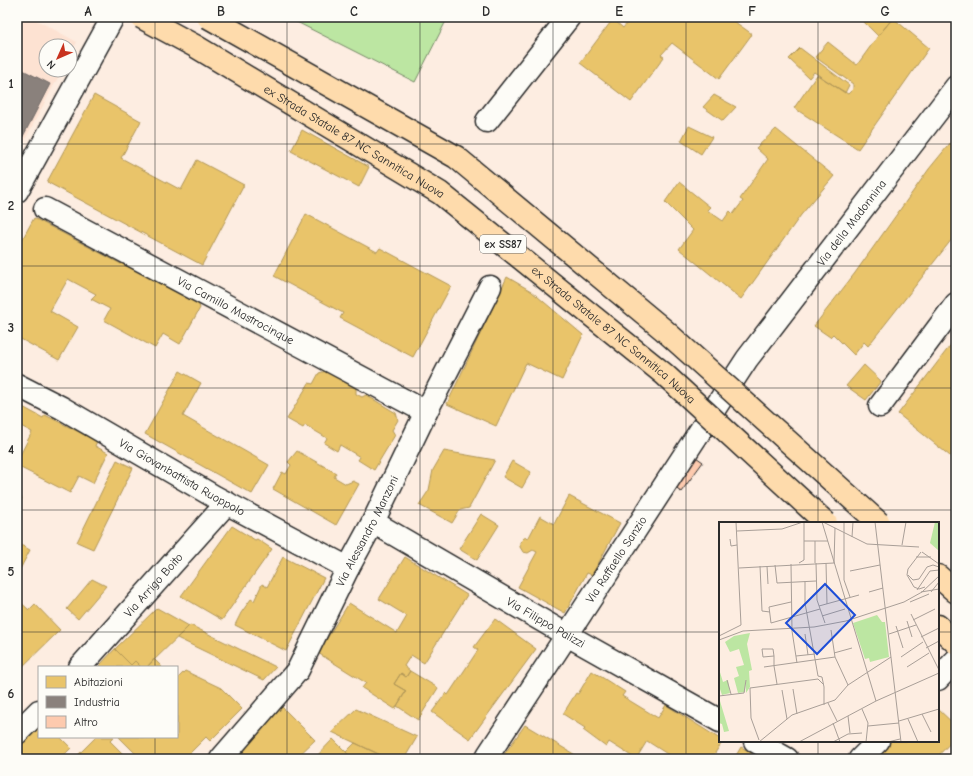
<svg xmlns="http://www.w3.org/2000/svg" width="973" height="776" font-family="'Comic Neue',sans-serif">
<rect width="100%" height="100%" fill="#fdede1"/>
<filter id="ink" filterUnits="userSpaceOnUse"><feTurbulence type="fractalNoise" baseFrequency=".025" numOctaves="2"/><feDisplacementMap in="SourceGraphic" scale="8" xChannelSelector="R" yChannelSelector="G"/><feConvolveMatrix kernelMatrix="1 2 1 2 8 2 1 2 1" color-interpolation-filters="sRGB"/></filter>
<g filter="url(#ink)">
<path fill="#fde2d2" d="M 17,17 L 31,17 L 77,42 L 70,55 L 70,46 L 46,46 L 46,70 L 62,70 L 17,155 Z"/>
<path fill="#bce6a2" stroke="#748866" d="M 287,17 L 448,17 L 415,82 Z"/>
<path fill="#e9c46a" stroke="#b09657" d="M 632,17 L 728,17 L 752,34 L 719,79 L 672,43 L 661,55 L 664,57 L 631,102 L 580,63 L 613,19 L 623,28 Z
M 859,17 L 892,17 L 893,18 L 878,36 Z
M 893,18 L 929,48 L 858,149 L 794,108 L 817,75 L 848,94 L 853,89 L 853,84 L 815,57 L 828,42 L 857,65 L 878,36 Z
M 800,48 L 849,85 L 845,93 L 814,72 L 809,78 L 789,59 Z
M 94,95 L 141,121 L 121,158 L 181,190 L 197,160 L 244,185 L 202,265 L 47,182 Z
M 714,95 L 736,107 L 723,121 L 703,107 Z
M 689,126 L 712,137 L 701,154 L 681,141 Z
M 776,129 L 834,176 L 801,215 L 741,299 L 679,249 L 693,230 L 665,202 L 679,182 L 710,207 L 707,210 L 723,221 L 730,211 L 733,214 L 743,201 L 740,199 L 768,159 L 756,148 Z
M 302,130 L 369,167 L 359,187 L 291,151 Z
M 956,136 L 956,234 L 868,346 L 864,342 L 854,355 L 833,334 L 830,337 L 814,326 L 855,273 L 929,169 Z
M 306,214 L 377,252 L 380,248 L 451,286 L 413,357 L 340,318 L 343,313 L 274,276 Z
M 34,218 L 121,264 L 121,261 L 198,303 L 200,308 L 180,344 L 163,334 L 155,348 L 104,320 L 110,309 L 91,299 L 96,294 L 68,279 L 50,311 L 78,327 L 59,360 L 17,337 L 17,249 Z
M 507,277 L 531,291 L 583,335 L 562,380 L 526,363 L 496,426 L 447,404 Z
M 956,338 L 956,459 L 955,460 L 898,414 Z
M 864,365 L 881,381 L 866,400 L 846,386 Z
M 180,371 L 201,383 L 183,416 L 269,465 L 252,494 L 145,434 Z
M 326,371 L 356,388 L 356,394 L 362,397 L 366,395 L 396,413 L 398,420 L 392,430 L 395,435 L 374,470 L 358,460 L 360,457 L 340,445 L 337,451 L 324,443 L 327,438 L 305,425 L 303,428 L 287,419 L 309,383 L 313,384 L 319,373 Z
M 17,404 L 43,418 L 45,415 L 97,441 L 95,446 L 108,453 L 93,483 L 79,476 L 70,493 L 17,466 L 17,461 L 32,432 L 19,425 L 17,429 Z
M 297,451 L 336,473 L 334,477 L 346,484 L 353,481 L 359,484 L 336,525 L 273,489 L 282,472 L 286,474 L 291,465 L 288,462 Z
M 444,451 L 495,460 L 469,508 L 460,510 L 452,523 L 419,505 L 429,490 L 433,470 Z
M 117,460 L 133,468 L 93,549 L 77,542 Z
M 512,461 L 531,472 L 522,488 L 503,477 Z
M 17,495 L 22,498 L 17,508 Z
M 569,496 L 620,523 L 592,575 L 587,573 L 565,613 L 518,587 L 537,552 L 533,550 L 528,553 L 523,552 L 520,547 L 520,542 L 524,538 L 529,537 L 540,516 L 554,524 Z
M 481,514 L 499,525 L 477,560 L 459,549 Z
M 232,526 L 255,540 L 257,539 L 272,549 L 222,620 L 181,596 Z
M 17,543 L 30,550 L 17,575 Z
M 283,557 L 324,578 L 286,651 L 235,625 L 241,613 L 251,599 L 254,601 L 262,584 L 267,587 Z
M 405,557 L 467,595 L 424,663 L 411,655 L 404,666 L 410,671 L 406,677 L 401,673 L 394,684 L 406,691 L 395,709 L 362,688 L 366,683 L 318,653 L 349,603 L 397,633 L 407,616 L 379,599 Z
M 92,579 L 106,586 L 78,619 L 67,609 Z
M 17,599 L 29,610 L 35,604 L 60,630 L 17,672 Z
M 157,608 L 189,626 L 147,667 L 141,667 L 135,661 L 131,665 L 115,649 Z
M 495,619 L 536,649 L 470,739 L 432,712 L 446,693 L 448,695 L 478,650 L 474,647 Z
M 190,625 L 276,667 L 264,680 L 177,638 Z
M 115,649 L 131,665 L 135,661 L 141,667 L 100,667 L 99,666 Z
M 154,659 L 162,667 L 147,667 Z
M 185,671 L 221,688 L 242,709 L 210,741 L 206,737 L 184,759 L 141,759 L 119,737 L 177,737 L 177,679 Z
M 410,671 L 438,688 L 418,720 L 397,706 L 406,691 L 394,684 L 401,673 L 406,677 Z
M 592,671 L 625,692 L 622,696 L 658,718 L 666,705 L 720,739 L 720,741 L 723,741 L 711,759 L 675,759 L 647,741 L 636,759 L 609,742 L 606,747 L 583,730 L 585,728 L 563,714 L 576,693 L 578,694 Z
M 280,705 L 315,740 L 295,759 L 226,759 Z
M 356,709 L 417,737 L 404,759 L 389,759 L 332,732 Z
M 938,709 L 956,726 L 956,737 L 935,759 L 873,759 L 885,741 L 938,741 Z
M 525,725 L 577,756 L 575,759 L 501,759 Z
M 39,726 L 39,737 L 60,737 L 71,748 L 60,759 L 17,759 L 17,748 Z
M 96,737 L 114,737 L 110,741 L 128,759 L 82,759 L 78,755 Z
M 333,739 L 353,759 L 314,759 Z
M 355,743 L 389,759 L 353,759 L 346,752 Z
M 741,747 L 763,759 L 734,759 Z"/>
<path fill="#8a817c" stroke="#6e6764" d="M 17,67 L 50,84 L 17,148 Z"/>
<path fill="#fdcaae" stroke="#2b2b2b" d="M 693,455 L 703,462 L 681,492 L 671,485 Z"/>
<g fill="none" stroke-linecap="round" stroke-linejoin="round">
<g stroke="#2b2b2b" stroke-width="25">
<g id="minor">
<path d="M 487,121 L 569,17"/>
<path d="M 17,191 L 113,17"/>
<path id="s1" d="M 45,209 L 426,412"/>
<path id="s2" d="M 17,385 L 62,408 L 215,497 L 348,568"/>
<path d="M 880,406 L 956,304"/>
<path id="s3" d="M 373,522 L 567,635 L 720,721"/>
<path id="s4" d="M 80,667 L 227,503"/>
<path d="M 938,679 L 956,660"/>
<path d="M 17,733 L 39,711"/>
<path d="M 755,741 L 787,759"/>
<path id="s5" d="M 221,759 L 298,670 L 348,568 L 373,522 L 426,412 L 490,287"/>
<path id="s6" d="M 487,759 L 488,755 L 567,635 L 747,359 L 956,87"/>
<path d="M 860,759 L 878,741"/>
</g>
</g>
<g stroke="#2b2b2b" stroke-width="25">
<path id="trunk" d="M 938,576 L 956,592
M 938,626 L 956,643"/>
</g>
<use href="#minor" stroke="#fdfcf7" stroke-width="22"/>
<use href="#trunk" stroke="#fedbac" stroke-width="22"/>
<g stroke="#2b2b2b" stroke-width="25" stroke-linecap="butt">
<g id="trunk-bridge">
<path id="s7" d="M 141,17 L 195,46 L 440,193 L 664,374 L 826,523"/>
<path d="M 208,17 L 456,157 L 664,330 L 879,523"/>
</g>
</g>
<use href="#trunk-bridge" stroke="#fedbac" stroke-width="22"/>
</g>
</g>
<path fill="none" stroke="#2b2b2b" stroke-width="1" stroke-opacity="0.55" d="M 155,17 L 155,667M 287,17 L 287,759M 420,17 L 420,759M 553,17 L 553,759M 686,17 L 686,759M 818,17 L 818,523M 17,144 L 956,144M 17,266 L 956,266M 17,388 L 956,388M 17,510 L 956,510M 17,632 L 720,632M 938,632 L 956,632M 155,737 L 155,759M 818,741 L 818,759"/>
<g text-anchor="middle" stroke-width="4" stroke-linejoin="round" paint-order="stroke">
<rect fill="#fdfcf7" stroke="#6a6a68" stroke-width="1" x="480" y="235" width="46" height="18" rx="3"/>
<g font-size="11" font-weight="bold" fill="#2b2b2b">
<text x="503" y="248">ex SS87</text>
</g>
<g font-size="12" fill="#2b2b2b" stroke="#fdfcf7">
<text dy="4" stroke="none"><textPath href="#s7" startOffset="247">ex Strada Statale 87 NC Sannitica Nuova</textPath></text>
<text dy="4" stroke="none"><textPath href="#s6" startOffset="649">Via della Madonnina</textPath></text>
<text dy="4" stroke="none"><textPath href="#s1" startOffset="216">Via Camillo Mastrocinque</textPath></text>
<text dy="4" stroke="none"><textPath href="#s7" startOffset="571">ex Strada Statale 87 NC Sannitica Nuova</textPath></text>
<text dy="4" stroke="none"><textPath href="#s2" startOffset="189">Via Giovanbattista Ruoppolo</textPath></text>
<text dy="4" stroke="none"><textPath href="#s5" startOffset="273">Via Alessandro Manzoni</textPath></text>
<text dy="4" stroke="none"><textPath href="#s6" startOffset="238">Via Raffaello Sanzio</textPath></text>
<text dy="4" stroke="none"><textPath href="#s4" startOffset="110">Via Arrigo Boito</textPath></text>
<text dy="4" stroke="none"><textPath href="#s3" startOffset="200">Via Filippo Palizzi</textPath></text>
</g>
</g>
<g transform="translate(719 522)">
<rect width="220" height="220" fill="#fdede1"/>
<path d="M 216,0 L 220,0 L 220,29 L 211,21 ZM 158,93 L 163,100 L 166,100 L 170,135 L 151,140 L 150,136 L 146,137 L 134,101 ZM 31,111 L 28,122 L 33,148 L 30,149 L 31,165 L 27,171 L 27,157 L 26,170 L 19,171 L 15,156 L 20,154 L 17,145 L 25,143 L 20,127 L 11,130 L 6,120 L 15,114 ZM 0,147 L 4,160 L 9,158 L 11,171 L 3,173 L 0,164 ZM 1,179 L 10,209 L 5,210 L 3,202 L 0,201 Z" fill="#bce6a2"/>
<path fill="none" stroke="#a99f98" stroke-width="1" d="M 103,0 L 157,179M 104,0 L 148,22 L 200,25M 125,0 L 125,58 L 131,75M 156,0 L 182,220M 18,9 L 63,7 L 84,0M 133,15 L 134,0M 11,17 L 12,24 L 18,23M 85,19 L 109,19M 183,23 L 187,0M 202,30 L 189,47 L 188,53 L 195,65 L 200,67 L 206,65M 203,30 L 220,42M 197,35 L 212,35M 80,41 L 85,38 L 85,0M 96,41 L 96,19M 97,41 L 98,78 L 106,101M 107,41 L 108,82M 72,42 L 73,109 L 78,141M 56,43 L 58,61 L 97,59M 41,44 L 43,89 L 51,90M 48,44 L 49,62M 20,46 L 115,41 L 116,6M 131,49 L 161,43M 189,53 L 194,58 L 200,57 L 208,45 L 214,43 L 220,45M 86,59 L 86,81 L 99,154 L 103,155 L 105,165 L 105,183M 198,68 L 211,49 L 220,48M 150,70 L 164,66M 202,70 L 220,67M 212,70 L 220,60M 72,80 L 50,85 L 52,101 L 101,87M 191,80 L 210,72M 100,84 L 140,73M 192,92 L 220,148M 103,94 L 126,87M 194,98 L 216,87M 188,99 L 193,115M 177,104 L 184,126M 112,108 L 116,135 L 129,163M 86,112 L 89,133M 170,112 L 197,103M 0,114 L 22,103 L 17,0M 202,115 L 220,106M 0,118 L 24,109 L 95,105 L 127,99 L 185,80 L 203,70 L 220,54M 207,126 L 220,119M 115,131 L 133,126M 55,134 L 44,135 L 43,127 L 54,127 L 55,134 L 55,144 L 58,162M 77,134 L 96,132M 182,135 L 204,120M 45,145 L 116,135M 188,145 L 210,131M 8,158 L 12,172M 74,167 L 78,192M 63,168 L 68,197M 0,174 L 25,171 L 27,158M 109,181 L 118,199M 143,187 L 149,201 L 147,220M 203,192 L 212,210M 129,194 L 131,211M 189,197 L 199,220M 180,199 L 220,187M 114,201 L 121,220M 149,204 L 180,201M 40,218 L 32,196 L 31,166 L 99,157 L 104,162M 40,220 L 73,193 L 116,178 L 129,163 L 172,135M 80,220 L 157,179 L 220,151M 114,220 L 129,212 L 143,211M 169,220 L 181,217"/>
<path fill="#1d4ed8" fill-opacity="0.15" stroke="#1d4ed8" stroke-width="2" d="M 106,62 L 136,93 L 98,132 L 67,101 Z"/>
<rect width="220" height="220" fill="none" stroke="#2b2b2b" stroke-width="2"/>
</g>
<rect width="973" height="776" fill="none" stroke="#fdfcf7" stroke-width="44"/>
<rect x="38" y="666" width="140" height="72" fill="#fdfcf7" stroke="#a9a8a5"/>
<rect x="46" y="676" width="20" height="12" fill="#e9c46a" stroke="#a9a8a5"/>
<text x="74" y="686" font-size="12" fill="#2b2b2b">Abitazioni</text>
<rect x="46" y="696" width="20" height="12" fill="#8a817c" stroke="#a9a8a5"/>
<text x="74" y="706" font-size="12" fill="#2b2b2b">Industria</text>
<rect x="46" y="716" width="20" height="12" fill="#fdcaae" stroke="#a9a8a5"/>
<text x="74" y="726" font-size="12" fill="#2b2b2b">Altro</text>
<g transform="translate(58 58) rotate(225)"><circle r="19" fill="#fdfcf7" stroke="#a9a8a5"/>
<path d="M0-3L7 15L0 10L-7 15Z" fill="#c8321e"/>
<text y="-6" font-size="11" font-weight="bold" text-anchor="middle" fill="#2b2b2b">N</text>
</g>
<rect x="22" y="22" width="929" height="732" fill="none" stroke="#2b2b2b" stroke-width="1.5"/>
<g font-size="13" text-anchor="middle" font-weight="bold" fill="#2b2b2b">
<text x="88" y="16">A</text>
<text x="221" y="16">B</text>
<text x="354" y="16">C</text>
<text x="486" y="16">D</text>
<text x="619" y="16">E</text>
<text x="752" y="16">F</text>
<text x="885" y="16">G</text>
<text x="11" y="88">1</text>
<text x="11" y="210">2</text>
<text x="11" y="332">3</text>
<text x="11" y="454">4</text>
<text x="11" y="576">5</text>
<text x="11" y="698">6</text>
</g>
</svg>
